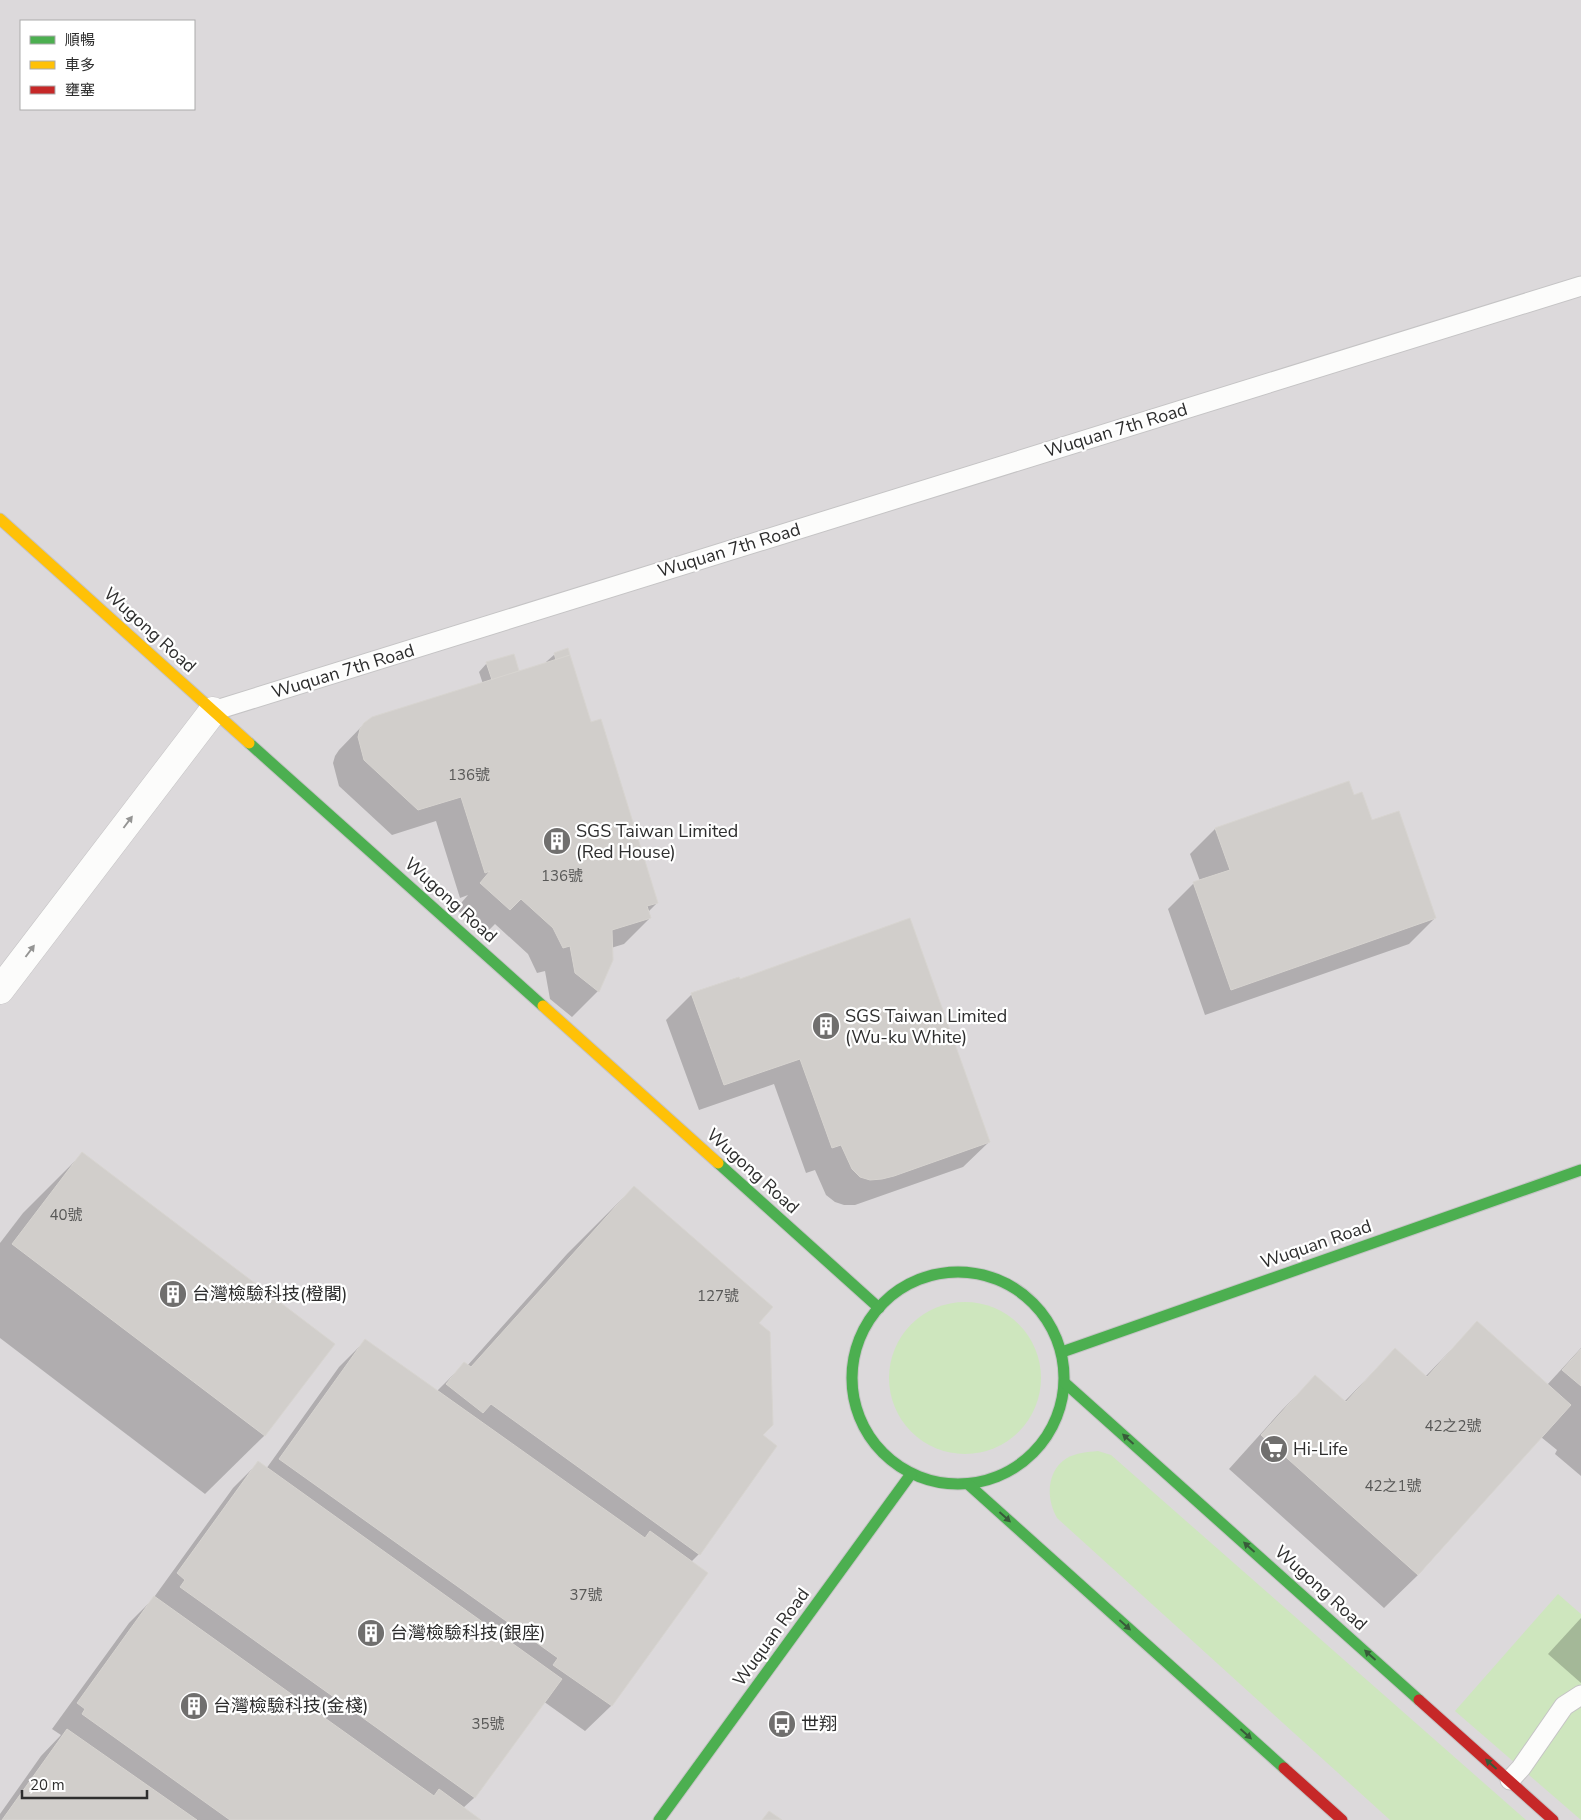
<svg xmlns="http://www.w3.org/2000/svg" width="1581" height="1820" font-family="'Nunito Sans','Noto Sans TC',sans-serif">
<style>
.industrial{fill:#dcd9db;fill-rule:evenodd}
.green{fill:#cee6be}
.shadow{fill:#0003}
.building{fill:#d1cecb;stroke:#d7d4d0}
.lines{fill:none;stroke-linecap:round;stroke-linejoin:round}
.lane-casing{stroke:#c5c4c5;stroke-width:21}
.street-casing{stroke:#c5c4c5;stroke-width:29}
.fast-casing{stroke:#c5c4c5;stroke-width:13}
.slow-casing{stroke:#c5c4c5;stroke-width:13}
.jam-casing{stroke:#c5c4c5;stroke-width:13}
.lane{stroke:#fcfcfb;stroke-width:19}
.street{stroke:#fcfcfb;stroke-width:28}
.fast{stroke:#4caf50;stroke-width:11}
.slow{stroke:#ffc107;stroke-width:11}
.jam{stroke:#c62828;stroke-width:11}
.oneway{fill:#959594}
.oneway2{fill:#385b3a}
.labels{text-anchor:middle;stroke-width:4.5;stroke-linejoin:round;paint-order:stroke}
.number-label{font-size:15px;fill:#585857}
.street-label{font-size:18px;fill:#2e2e2e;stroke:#fff}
.poi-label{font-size:18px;fill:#2e2e2e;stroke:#fff;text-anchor:start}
</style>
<rect width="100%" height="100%" fill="#ece8e4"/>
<path class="industrial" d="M0,0H1581V1820H0ZM21,21H194V109H21Z"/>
<g class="green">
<circle cx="965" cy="1378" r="76"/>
<path d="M1098,1451L1111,1455L1526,1820H1390L1057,1518C1046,1499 1046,1471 1067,1458C1076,1453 1087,1452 1098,1451Z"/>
<polygon points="1558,1594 1581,1614 1581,1820 1455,1711"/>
</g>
<g class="shadow">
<polygon points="555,654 590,723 657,903 648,912 650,918 624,944 611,948 611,960 598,991 572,1017 550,999 545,971 537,973 528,954 495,924 484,935 456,909 468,895 460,898 436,821 392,835 339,786 333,763 335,756 339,750 365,723 483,684 479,672 487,663 514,674 547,664 546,662"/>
<polygon points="1353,796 1435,918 1409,944 1205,1015 1168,909 1193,884 1200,881 1190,854 1215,829"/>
<polygon points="692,994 989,1142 963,1167 855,1205 844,1205 835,1202 826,1195 815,1170 806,1173 774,1084 699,1110 666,1020"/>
<polygon points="82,1154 333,1344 264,1436 205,1494 0,1338 0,1243 23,1213"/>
<polygon points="634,1187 757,1323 762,1435 699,1554 691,1562 707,1573 611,1706 585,1731 543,1701 474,1798 463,1808 479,1820 0,1820 0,1814 41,1756 61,1735 52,1729 129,1623 152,1600 233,1488 258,1463 266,1469 339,1367 365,1341 436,1392 465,1363 467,1366 567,1254"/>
<polygon points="1477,1323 1547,1385 1581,1348 1581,1476 1555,1454 1557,1450 1541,1437 1418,1575 1384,1608 1229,1469 1282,1410 1315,1377 1344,1402 1395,1350 1425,1377"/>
<polygon points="1581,1618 1581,1683 1548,1654"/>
</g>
<g class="building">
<polygon points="568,648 570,655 556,660 554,653"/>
<polygon points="514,654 519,671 492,680 486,662"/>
<polygon points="570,655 591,722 601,719 658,903 647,906 651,918 612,930 613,960 599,992 575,973 570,946 563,948 553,928 521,899 510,910 480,883 490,871 485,873 461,797 418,810 364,760 358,737 360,729 364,723 372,717"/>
<polygon points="1349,781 1354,795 1362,792 1372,820 1399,811 1436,918 1231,990 1193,882 1230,870 1215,828"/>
<polygon points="910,918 990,1142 894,1176 882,1179 870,1180 860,1177 852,1169 841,1145 832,1148 800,1059 724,1085 691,993 739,977 740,979"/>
<polygon points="82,1152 335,1344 265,1436 12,1244"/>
<polygon points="634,1186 773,1307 759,1323 770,1332 773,1425 763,1435 777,1446 700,1555 491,1404 483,1413 446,1384 464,1362 471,1367"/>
<polygon points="1477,1321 1571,1405 1418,1575 1261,1435 1315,1375 1346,1402 1395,1348 1427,1377"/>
<polygon points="365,1339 645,1538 650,1531 708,1573 612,1706 553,1665 558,1658 279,1459"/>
<polygon points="1581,1349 1581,1386 1562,1370"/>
<polygon points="258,1461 562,1679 475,1798 180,1587 185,1580 177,1573"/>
<polygon points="154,1596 434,1796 439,1789 481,1820 230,1820 82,1714 85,1709 77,1703"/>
<polygon points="67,1729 197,1820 2,1820"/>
<polygon points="769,1811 782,1820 762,1820"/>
</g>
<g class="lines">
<defs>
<g id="lane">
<polyline points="213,711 1581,286"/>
<polyline points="1510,1780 1521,1768 1564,1706 1581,1695"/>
</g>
<polyline id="street" points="0,990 213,711"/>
<g id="fast">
<polyline points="249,743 543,1006"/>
<polyline points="718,1163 879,1308"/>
<circle cx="958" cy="1378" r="106"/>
<polyline points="1062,1352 1581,1170"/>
<polyline points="1065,1383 1419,1700"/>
<polyline points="968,1484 1284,1768"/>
<polyline points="659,1820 911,1474"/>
</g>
<g id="slow">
<polyline points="0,519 249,743"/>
<polyline points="543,1006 718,1163"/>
</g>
<g id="jam">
<polyline points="1419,1700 1553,1820"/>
<polyline points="1284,1768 1342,1820"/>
</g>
</defs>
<use href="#lane" class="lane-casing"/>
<use href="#street" class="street-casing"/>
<use href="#fast" class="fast-casing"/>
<use href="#slow" class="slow-casing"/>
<use href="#jam" class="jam-casing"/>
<use href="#lane" class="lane"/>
<use href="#street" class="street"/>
<use href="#fast" class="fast"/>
<use href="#slow" class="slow"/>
<use href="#jam" class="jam"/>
</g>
<defs><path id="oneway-solid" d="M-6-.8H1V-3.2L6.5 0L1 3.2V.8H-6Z" transform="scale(1.25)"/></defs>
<g class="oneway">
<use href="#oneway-solid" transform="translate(128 822) rotate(-53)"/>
<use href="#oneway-solid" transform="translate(30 951) rotate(-53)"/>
</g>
<g class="oneway2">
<use href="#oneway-solid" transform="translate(1128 1439) rotate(-138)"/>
<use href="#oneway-solid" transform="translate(1005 1517) rotate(42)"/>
<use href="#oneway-solid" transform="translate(1249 1547) rotate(-138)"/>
<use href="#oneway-solid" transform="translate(1125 1625) rotate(42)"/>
<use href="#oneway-solid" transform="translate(1370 1655) rotate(-138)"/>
<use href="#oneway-solid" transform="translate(1246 1734) rotate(42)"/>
<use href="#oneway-solid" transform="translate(1491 1764) rotate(-138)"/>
</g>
<defs>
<symbol id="building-disc" viewBox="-11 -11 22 22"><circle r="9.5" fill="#706f6e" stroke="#fff"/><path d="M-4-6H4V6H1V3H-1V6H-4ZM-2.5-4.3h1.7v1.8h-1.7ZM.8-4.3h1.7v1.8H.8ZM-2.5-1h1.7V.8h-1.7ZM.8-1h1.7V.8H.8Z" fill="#fff"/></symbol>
<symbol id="supermarket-disc" viewBox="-11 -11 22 22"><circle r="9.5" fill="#706f6e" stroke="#fff"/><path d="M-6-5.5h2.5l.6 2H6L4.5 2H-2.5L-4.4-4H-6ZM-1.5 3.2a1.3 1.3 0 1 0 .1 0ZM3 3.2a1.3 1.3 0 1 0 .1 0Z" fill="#fff"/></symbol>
<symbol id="bus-disc" viewBox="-11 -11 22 22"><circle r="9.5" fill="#706f6e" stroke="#fff"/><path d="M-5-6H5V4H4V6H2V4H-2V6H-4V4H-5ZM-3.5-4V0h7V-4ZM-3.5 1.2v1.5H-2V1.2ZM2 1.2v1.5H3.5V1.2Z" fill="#fff"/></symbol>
</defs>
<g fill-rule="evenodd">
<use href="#building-disc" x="541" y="825" width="32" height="32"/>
<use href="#building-disc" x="810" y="1010" width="32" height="32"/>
<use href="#building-disc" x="157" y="1278" width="32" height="32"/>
<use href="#supermarket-disc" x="1258" y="1433" width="32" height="32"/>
<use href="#building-disc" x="355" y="1617" width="32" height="32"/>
<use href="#building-disc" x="178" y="1690" width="32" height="32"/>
<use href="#bus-disc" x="766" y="1708" width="32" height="32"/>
</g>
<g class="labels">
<g class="number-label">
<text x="469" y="780">136號</text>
<text x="562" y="881">136號</text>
<text x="66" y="1220">40號</text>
<text x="718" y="1301">127號</text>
<text x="1453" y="1431">42之2號</text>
<text x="1393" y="1491">42之1號</text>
<text x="586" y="1600">37號</text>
<text x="488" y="1729">35號</text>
</g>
<g class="street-label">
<text transform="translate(1116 430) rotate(-17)" y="6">Wuquan 7th Road</text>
<text transform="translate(729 550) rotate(-17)" y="6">Wuquan 7th Road</text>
<text transform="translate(150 630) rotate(42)" y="6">Wugong Road</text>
<text transform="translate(343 671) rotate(-17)" y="6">Wuquan 7th Road</text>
<text transform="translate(451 900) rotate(42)" y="6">Wugong Road</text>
<text transform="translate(753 1171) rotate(42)" y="6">Wugong Road</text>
<text transform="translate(1316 1244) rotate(-19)" y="6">Wuquan Road</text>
<text transform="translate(1321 1588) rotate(42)" y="6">Wugong Road</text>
<text transform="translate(771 1637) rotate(-54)" y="6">Wuquan Road</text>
</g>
<g class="poi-label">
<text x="576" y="837">SGS Taiwan Limited<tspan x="576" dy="21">(Red House)</tspan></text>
<text x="845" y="1022">SGS Taiwan Limited<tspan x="845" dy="21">(Wu-ku White)</tspan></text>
<text x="192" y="1300">台灣檢驗科技(橙閣)</text>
<text x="1293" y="1455">Hi-Life</text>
<text x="390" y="1639">台灣檢驗科技(銀座)</text>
<text x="213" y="1712">台灣檢驗科技(金棧)</text>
<text x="801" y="1730">世翔</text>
</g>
</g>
<rect x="20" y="20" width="175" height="90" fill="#ffffff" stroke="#ababab"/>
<rect x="30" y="36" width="25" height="8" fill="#4caf50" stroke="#ababab"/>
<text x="65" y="45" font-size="15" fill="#2e2e2e">順暢</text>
<rect x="30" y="61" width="25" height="8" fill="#ffc107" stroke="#ababab"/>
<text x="65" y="70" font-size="15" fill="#2e2e2e">車多</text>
<rect x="30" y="86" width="25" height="8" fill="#c62828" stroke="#ababab"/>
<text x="65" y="95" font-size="15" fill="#2e2e2e">壅塞</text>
<path d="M22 1790v8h125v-8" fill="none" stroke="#2e2e2e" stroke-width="2.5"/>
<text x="30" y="1790" font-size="15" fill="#2e2e2e" stroke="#ffffff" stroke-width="4" paint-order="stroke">20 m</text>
</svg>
